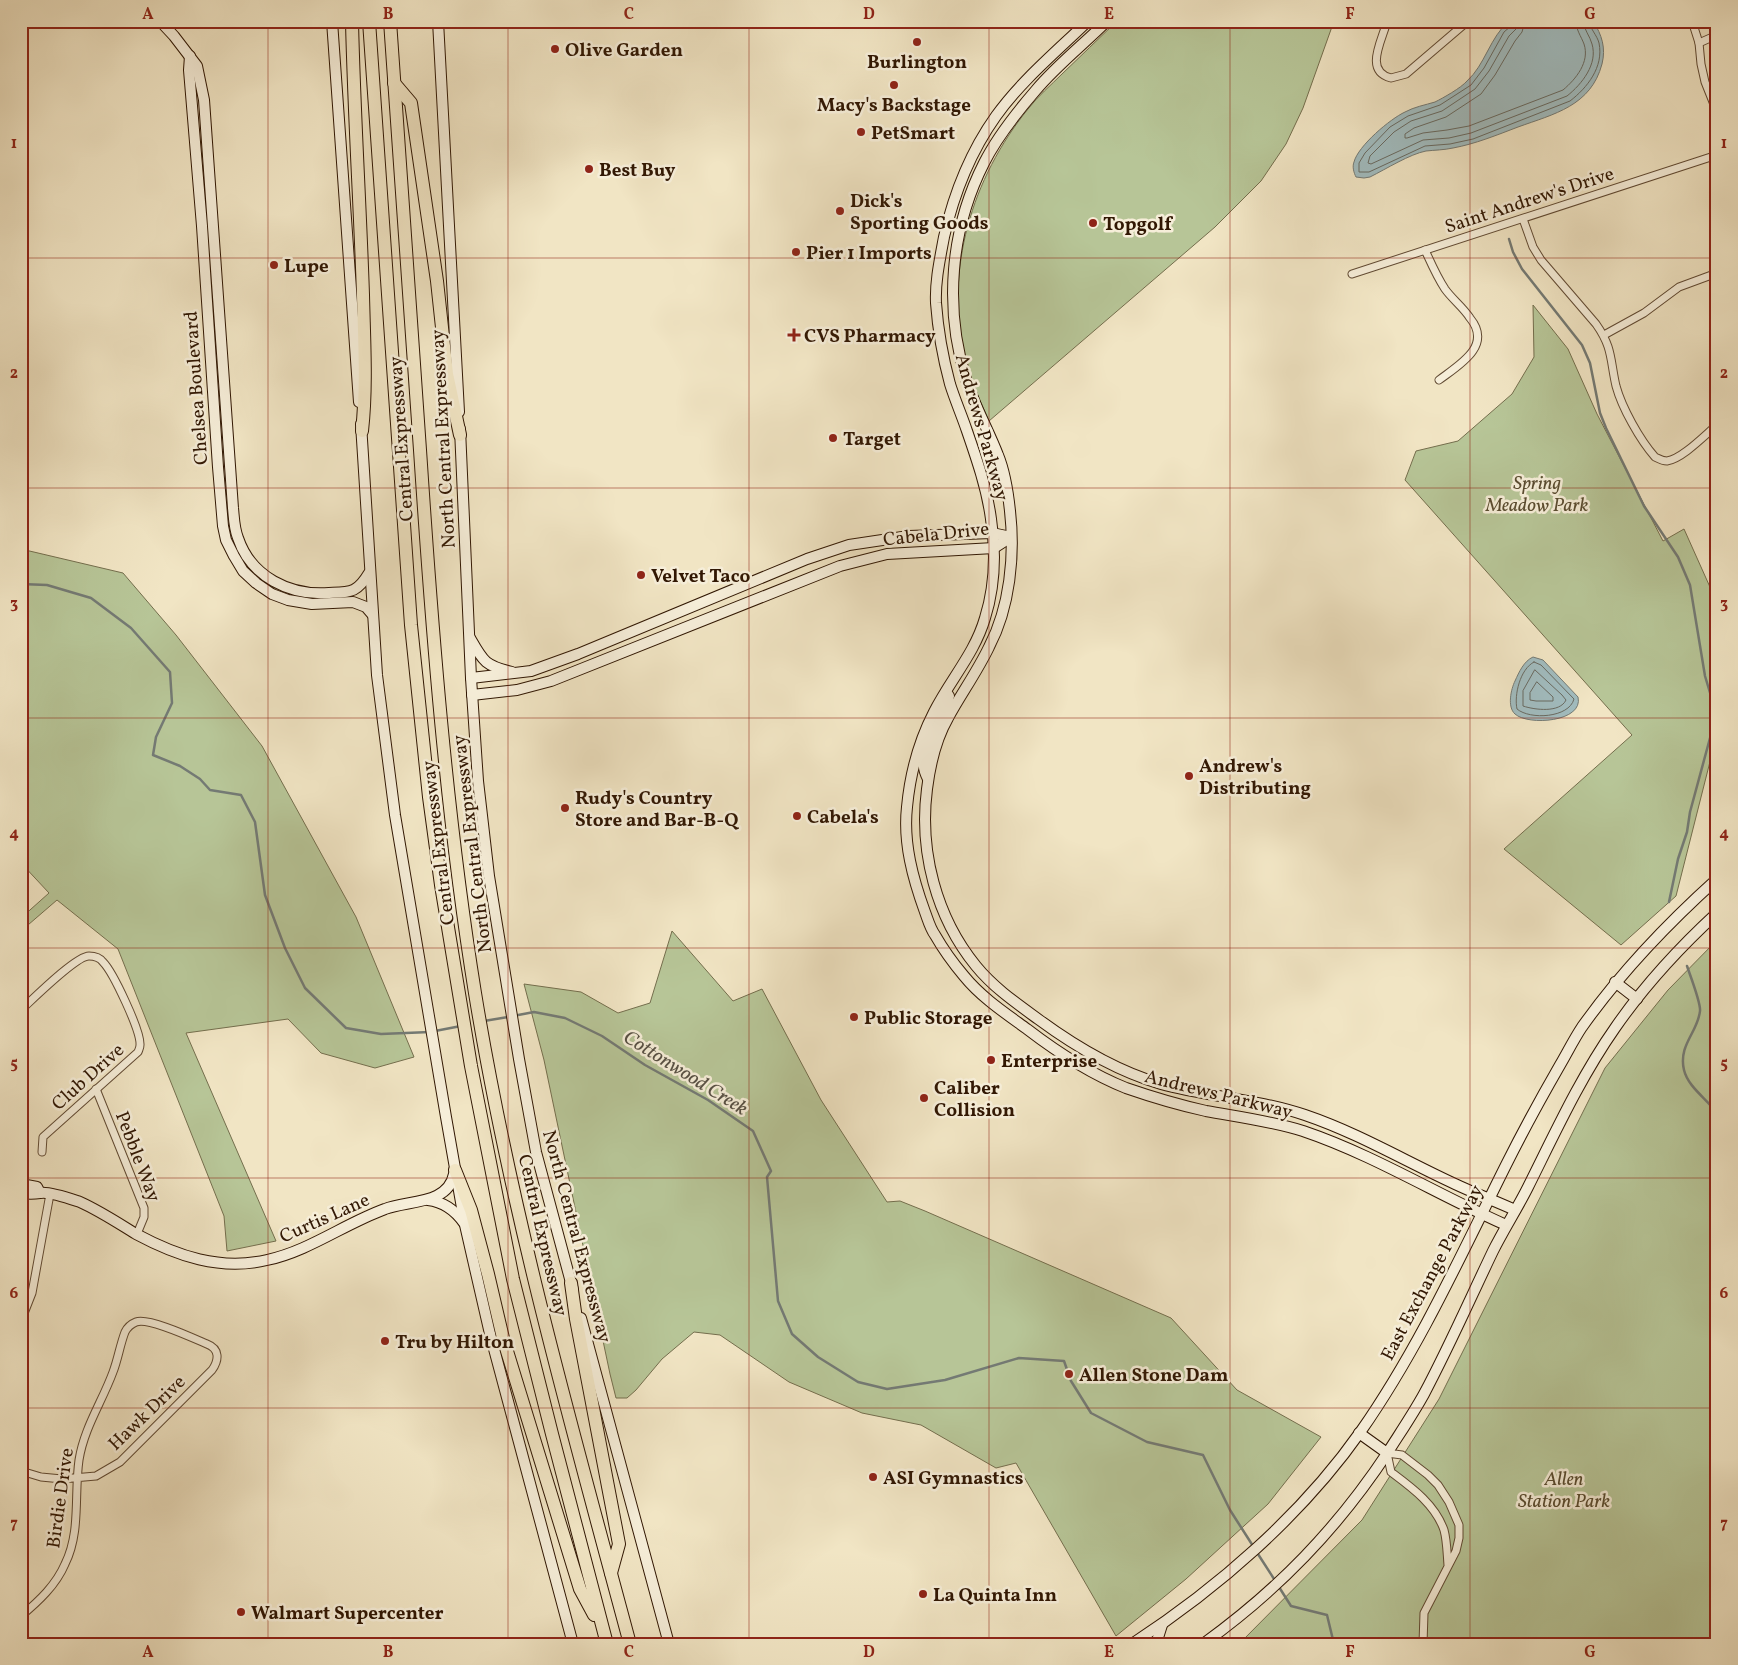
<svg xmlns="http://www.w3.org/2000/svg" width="1738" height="1665" font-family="Vollkorn,serif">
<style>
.green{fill:#b7c597;stroke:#746e4d}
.water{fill:#a1bcbf;stroke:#747a74}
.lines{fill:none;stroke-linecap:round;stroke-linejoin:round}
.shore{stroke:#696a61;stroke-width:1}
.stream{stroke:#747a74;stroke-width:2.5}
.street-casing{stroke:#614a33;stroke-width:9}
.secondary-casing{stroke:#311703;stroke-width:12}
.highway-casing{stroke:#311703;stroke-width:14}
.street{stroke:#f6eed9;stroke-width:7}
.secondary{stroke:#f6eed9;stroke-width:10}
.highway{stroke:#f1e5c4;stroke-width:12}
.grid{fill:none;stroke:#8f2418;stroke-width:1;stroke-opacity:0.55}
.poi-dot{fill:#8f2418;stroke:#f6eed9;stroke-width:2}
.labels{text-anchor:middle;stroke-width:5;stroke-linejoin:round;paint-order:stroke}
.poi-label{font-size:19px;font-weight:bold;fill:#311703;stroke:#f6eed9;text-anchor:start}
.street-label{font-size:19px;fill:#311703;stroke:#f6eed9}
.park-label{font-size:19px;font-style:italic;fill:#594b2f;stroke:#f6eed9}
.water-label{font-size:20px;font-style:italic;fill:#585145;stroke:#f6eed9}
.neatline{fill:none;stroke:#8f2418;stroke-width:2}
.grid-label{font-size:16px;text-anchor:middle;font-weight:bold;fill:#8f2418}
</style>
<rect width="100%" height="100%" fill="#f1e5c4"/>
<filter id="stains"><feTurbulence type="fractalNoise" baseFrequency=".004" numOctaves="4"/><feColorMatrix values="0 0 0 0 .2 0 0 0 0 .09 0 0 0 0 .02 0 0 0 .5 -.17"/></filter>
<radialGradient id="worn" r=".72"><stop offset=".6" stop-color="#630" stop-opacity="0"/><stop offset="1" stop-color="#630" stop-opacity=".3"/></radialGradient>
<g class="green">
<path d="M1117,21H1334L1303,108L1286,144L1261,181L1215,227L989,421C980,401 971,380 965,358C944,270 972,178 1028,109C1038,96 1051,85 1062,74C1080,56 1099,39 1117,21Z"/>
<polygon points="1533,305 1568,349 1597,414 1663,541 1684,529 1714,596 1712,611 1717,620 1717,734 1676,896 1621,945 1504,849 1632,735 1405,480 1416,451 1458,441 1512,394 1534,357"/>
<polygon points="21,549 123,573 176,635 262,746 356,917 414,1057 375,1068 321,1053 288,1019 186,1033 276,1241 227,1251 224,1216 118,949 57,900 21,931 21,918 49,893 21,863"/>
<polygon points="672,931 733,1001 762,989 821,1100 887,1202 900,1201 925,1211 1171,1318 1237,1390 1321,1437 1268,1504 1186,1579 1116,1636 1016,1463 996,1468 921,1425 862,1413 789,1382 720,1335 694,1332 662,1359 636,1390 627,1398 616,1398 610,1374 544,1060 524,984 581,992 618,1013 650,1003"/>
<polygon points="1717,940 1717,1644 1239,1644 1362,1520 1439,1399 1605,1068 1668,990"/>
</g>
<g class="water">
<path d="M1509,21H1593C1602,35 1606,48 1602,64C1591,106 1554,114 1518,127C1497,135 1475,144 1453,148C1444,150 1435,150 1426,151C1410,154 1386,169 1370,177L1364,178L1356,177C1354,173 1352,167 1354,162C1358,146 1390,119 1405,112C1414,107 1425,105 1435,102C1443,98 1461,88 1467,81C1485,65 1490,37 1509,21Z"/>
<path d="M1533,657L1543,660L1578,697C1584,722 1528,726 1515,714C1507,707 1511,689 1515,681C1519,672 1524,661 1533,657Z"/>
</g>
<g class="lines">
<g class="shore">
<path d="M1511,21V26L1504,32L1484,68L1471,85L1440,105L1408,116L1390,127L1365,153L1359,163V172H1369L1425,146L1450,144L1473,139L1570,101C1587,88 1604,67 1599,43C1597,35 1590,29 1589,21"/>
<path d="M1518,21L1516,29L1509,36L1489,71L1475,89L1442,111L1411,121L1394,132L1370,156L1368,163L1371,164L1423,140L1449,138L1471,133L1567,96C1582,84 1598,64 1592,44C1590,36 1584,30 1583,21"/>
<path d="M1525,21L1522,32L1515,41L1495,75L1481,94L1446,117L1414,128L1405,134V138H1407L1423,133L1447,130L1469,126L1563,90C1576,79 1590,62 1584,44C1581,36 1576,30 1576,21"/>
<path d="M1534,662L1541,665L1574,699C1569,718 1530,720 1517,709C1514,695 1520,669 1534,662Z"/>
<path d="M1535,670L1562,695L1566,700C1560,713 1535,710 1523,706V691Z"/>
<polygon points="1537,682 1553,697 1553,701 1536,701 1530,700 1530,693"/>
</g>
<g class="stream">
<polyline points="1509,239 1513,252 1522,269 1582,345 1590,363 1600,413 1606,428 1644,506 1678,557 1690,585 1705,676 1711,696 1713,727 1690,812 1687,832 1678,859 1669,902"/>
<polyline points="21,584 47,585 91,598 131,628 170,672 172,703 156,737 153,755 180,766 200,779 210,790 241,795 255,822 265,895 285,948 305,988 346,1028 381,1034 430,1032"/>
<path d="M1687,966C1690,975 1701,1003 1700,1011C1698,1032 1678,1045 1684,1070C1688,1087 1707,1099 1717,1113"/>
<polyline points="513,1016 534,1012 565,1018 602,1036 645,1065 708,1100 753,1131 771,1171 767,1177 778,1301 792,1334 818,1357 858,1382 887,1389 945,1380 1019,1358 1064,1361 1071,1381 1091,1413 1147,1442 1203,1455 1230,1510 1253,1546"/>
<polyline points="484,1021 508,1017"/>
<polyline points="435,1031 461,1026"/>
<polyline points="1256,1551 1276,1582"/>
<polyline points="1279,1587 1291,1606 1327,1615 1334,1644"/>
</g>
<defs>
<g id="street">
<path d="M1387,21C1383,39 1363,71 1391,78L1406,74L1468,21"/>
<polyline points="1692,21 1699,43 1701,64 1705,82 1717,112"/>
<polyline points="1699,43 1717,35"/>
<path d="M1523,219L1533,247L1541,260L1596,324C1613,348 1610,360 1616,386C1622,408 1640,440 1655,457C1659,459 1662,461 1667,461C1682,459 1705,435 1717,425"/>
<path d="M1425,250C1431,263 1437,277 1445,289C1452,299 1463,307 1470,318C1493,346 1459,365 1439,380"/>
<polyline points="1352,274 1717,155"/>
<polyline points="1604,335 1644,313 1679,287 1717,273"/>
<path d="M21,1010C33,999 76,956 89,956C94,956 100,958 103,962C113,972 141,1031 140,1045C140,1048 139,1049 138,1052L43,1137L42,1152"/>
<polyline points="96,1089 144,1208 144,1217 137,1234"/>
<polyline points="21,1321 32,1293 50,1194"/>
<path d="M21,1471L41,1477L62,1479L96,1476L120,1462L212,1370C219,1360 220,1349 207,1344C193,1338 148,1317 136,1322C131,1324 127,1328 125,1332C120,1345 118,1359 113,1372C102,1402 84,1428 79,1460C74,1495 81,1532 65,1564C56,1585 39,1601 21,1616"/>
<path d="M1423,1644L1424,1613L1456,1551L1459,1538V1525L1449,1502L1438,1485L1428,1475L1402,1455L1387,1453L1391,1472C1411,1487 1435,1504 1444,1530C1447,1541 1447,1553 1448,1565"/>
</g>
<g id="secondary">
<path d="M160,21L174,36L197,66L204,100L233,508C234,518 234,528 238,538C251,577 290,596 329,593C351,592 357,593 369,573"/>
<polyline points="332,21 359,402"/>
<polyline points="438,21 459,412"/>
<path d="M1088,21C1056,52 1021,81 996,116C969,154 954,193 944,237C940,259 935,281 936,303C938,331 943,358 950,384C955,400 962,416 967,431C977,460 987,489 991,519C996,552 995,586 985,618C975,653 950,680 934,712C919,741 910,775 907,807C903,843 913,879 925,912C928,920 930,928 935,935C943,949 953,963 964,976C981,997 1005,1013 1027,1029C1057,1052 1091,1074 1126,1088C1152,1097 1179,1105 1206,1111C1239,1117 1271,1121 1303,1131C1374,1155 1438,1195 1506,1225"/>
<path d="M1107,21C1084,44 1057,65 1036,90C1017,112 997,137 984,163C950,230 944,308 966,379C974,405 988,429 998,455C1005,472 1008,492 1010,511C1015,555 1010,607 989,647C977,672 961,694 948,718C936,739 930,765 927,789C919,851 936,917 976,966C993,987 1016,1003 1038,1019C1076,1047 1116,1071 1161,1084C1209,1097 1258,1099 1305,1115C1358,1133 1405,1161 1455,1184C1474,1193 1495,1201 1515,1210"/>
<polyline points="190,56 189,70 202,226 218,467 223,526 226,540 234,556 243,571 256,583 272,594 288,600 312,604 353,602 366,607 372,614"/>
<polyline points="361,424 377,675 395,815 446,1117 465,1225 490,1334 573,1644"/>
<polyline points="460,429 471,678 478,781 489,876 519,1059 536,1152 573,1290"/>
<path d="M470,638C483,661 485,666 512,672"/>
<polyline points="471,678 531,671 578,654 807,559 849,545 909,536 992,533 1011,537"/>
<polyline points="472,695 517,690 551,681 840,566 887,554 994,548 1011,537"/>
<path d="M928,779C926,775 923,769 924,764C925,739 945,720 949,696L946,692"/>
<polyline points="1615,982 1637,999"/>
<polyline points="21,1184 37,1187 40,1193"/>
<path d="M21,1193C29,1194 33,1194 40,1193C49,1191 71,1199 80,1202C100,1211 118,1223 136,1234C177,1256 220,1271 267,1260C309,1251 344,1224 385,1209C408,1200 448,1205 454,1174"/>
<path d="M428,1200C444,1202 455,1210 464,1223"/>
<polyline points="581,1318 669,1644"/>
<polyline points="1359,1433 1387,1453"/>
<path d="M1132,1644C1218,1588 1302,1515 1361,1431C1419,1348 1461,1255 1506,1165C1523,1131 1541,1098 1560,1065C1567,1053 1574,1039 1582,1027C1621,972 1667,924 1717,879"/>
<polyline points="1156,1644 1162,1625"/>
<path d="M1203,1644C1278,1590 1337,1529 1388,1452C1400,1433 1413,1414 1424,1394C1449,1347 1470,1299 1493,1251C1504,1229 1517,1209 1528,1187C1555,1133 1580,1078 1615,1028C1644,986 1679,948 1717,913"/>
</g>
<g id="highway">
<path d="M352,21C354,113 360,203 363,295C364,340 367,386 362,431"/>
<polyline points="369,21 411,625 429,797 441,885 471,1066 513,1279 552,1434 607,1644"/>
<path d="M390,21C400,164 410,307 420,450C432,631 446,813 475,993C511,1213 572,1428 630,1644"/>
<polyline points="394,83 411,103 437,281 447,374 460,435"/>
<polyline points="455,1170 471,1210 488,1274 503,1338 580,1589 594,1615"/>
<polyline points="571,1283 576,1319 619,1544 611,1573"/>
</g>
</defs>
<use href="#street" class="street-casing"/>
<use href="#secondary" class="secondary-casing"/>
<use href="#highway" class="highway-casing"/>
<use href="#street" class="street"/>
<use href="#secondary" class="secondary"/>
<use href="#highway" class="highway"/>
</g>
<path class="grid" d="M268,21V1644M508,21V1644M749,21V1644M989,21V1644M1230,21V1644M1470,21V1644M21,258H1717M21,488H1717M21,718H1717M21,948H1717M21,1178H1717M21,1408H1717"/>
<g class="poi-dot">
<circle cx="917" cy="42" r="5"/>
<circle cx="555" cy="49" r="5"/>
<circle cx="894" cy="85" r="5"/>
<circle cx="861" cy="132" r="5"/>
<circle cx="589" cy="169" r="5"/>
<circle cx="840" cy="211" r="5"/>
<circle cx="1093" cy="223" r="5"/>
<circle cx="796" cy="252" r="5"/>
<circle cx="274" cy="265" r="5"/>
<path d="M791.5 327.5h5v5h5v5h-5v5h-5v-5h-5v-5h5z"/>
<circle cx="833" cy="438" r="5"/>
<circle cx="641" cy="575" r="5"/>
<circle cx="1189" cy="776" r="5"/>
<circle cx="565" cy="808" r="5"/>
<circle cx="797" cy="816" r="5"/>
<circle cx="854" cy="1017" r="5"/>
<circle cx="991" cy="1060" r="5"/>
<circle cx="924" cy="1098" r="5"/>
<circle cx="385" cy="1341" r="5"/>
<circle cx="1069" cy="1374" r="5"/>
<circle cx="873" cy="1477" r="5"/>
<circle cx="923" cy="1594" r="5"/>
<circle cx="241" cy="1612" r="5"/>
</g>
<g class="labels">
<g class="poi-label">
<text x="565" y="56">Olive Garden</text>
<text x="917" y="68" text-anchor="middle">Burlington</text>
<text x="894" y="111" text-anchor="middle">Macy's Backstage</text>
<text x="871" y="139">PetSmart</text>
<text x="599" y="176">Best Buy</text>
<text x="850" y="207">Dick's<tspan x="850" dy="22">Sporting Goods</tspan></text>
<text x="1103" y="230">Topgolf</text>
<text x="806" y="259">Pier 1 Imports</text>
<text x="284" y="272">Lupe</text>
<text x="804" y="342">CVS Pharmacy</text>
<text x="843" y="445">Target</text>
<text x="651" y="582">Velvet Taco</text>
<text x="1199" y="772">Andrew's<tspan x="1199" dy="22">Distributing</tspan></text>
<text x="575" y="804">Rudy's Country<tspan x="575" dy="22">Store and Bar-B-Q</tspan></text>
<text x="807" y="823">Cabela's</text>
<text x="864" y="1024">Public Storage</text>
<text x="1001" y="1067">Enterprise</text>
<text x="934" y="1094">Caliber<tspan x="934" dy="22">Collision</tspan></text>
<text x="395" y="1348">Tru by Hilton</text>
<text x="1079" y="1381">Allen Stone Dam</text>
<text x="883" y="1484">ASI Gymnastics</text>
<text x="933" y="1601">La Quinta Inn</text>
<text x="251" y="1619">Walmart Supercenter</text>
</g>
<g class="street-label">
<text transform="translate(1529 199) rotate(-18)" y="7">Saint Andrew's Drive</text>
<text transform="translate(195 388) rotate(-94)" y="7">Chelsea Boulevard</text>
<text transform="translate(983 427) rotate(74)" y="7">Andrews Parkway</text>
<text transform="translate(400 439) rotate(-94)" y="7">Central Expressway</text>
<text transform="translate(442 439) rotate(-93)" y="7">North Central Expressway</text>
<text transform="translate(936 533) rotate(-6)" y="7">Cabela Drive</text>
<text transform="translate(437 843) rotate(-97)" y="7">Central Expressway</text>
<text transform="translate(471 844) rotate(-97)" y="7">North Central Expressway</text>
<text transform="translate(87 1076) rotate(-42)" y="7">Club Drive</text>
<text transform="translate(1219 1093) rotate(14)" y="7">Andrews Parkway</text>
<text transform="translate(139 1156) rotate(69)" y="7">Pebble Way</text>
<text transform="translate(324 1217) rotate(-24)" y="7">Curtis Lane</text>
<text transform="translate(544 1235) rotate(77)" y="7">Central Expressway</text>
<text transform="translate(578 1236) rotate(75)" y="7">North Central Expressway</text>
<text transform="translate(1431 1272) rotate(-62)" y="7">East Exchange Parkway</text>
<text transform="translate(146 1412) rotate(-44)" y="7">Hawk Drive</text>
<text transform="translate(59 1498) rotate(-82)" y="7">Birdie Drive</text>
</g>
<g class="park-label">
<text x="1537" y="489">Spring<tspan x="1537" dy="22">Meadow Park</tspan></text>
<text x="1564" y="1485">Allen<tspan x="1564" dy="22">Station Park</tspan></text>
</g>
<g class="water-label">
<text transform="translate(686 1072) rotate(32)" y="7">Cottonwood Creek</text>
</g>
</g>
<rect width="1738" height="1665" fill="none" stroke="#f1e5c4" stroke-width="55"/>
<rect x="28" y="28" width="1682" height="1610" class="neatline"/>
<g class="grid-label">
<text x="148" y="19">A</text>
<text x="388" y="19">B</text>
<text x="629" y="19">C</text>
<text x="869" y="19">D</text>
<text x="1109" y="19">E</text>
<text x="1350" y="19">F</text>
<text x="1590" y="19">G</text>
<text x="14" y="148">1</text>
<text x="1724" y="148">1</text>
<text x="14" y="378">2</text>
<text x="1724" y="378">2</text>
<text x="14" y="608">3</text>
<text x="1724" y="608">3</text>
<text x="14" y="838">4</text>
<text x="1724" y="838">4</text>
<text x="14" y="1068">5</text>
<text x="1724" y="1068">5</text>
<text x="14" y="1298">6</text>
<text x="1724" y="1298">6</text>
<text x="14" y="1528">7</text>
<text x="1724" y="1528">7</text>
<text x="148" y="1657">A</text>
<text x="388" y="1657">B</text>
<text x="629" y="1657">C</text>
<text x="869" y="1657">D</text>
<text x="1109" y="1657">E</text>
<text x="1350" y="1657">F</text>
<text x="1590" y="1657">G</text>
</g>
<rect width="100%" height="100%" filter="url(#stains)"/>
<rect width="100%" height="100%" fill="url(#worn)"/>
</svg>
